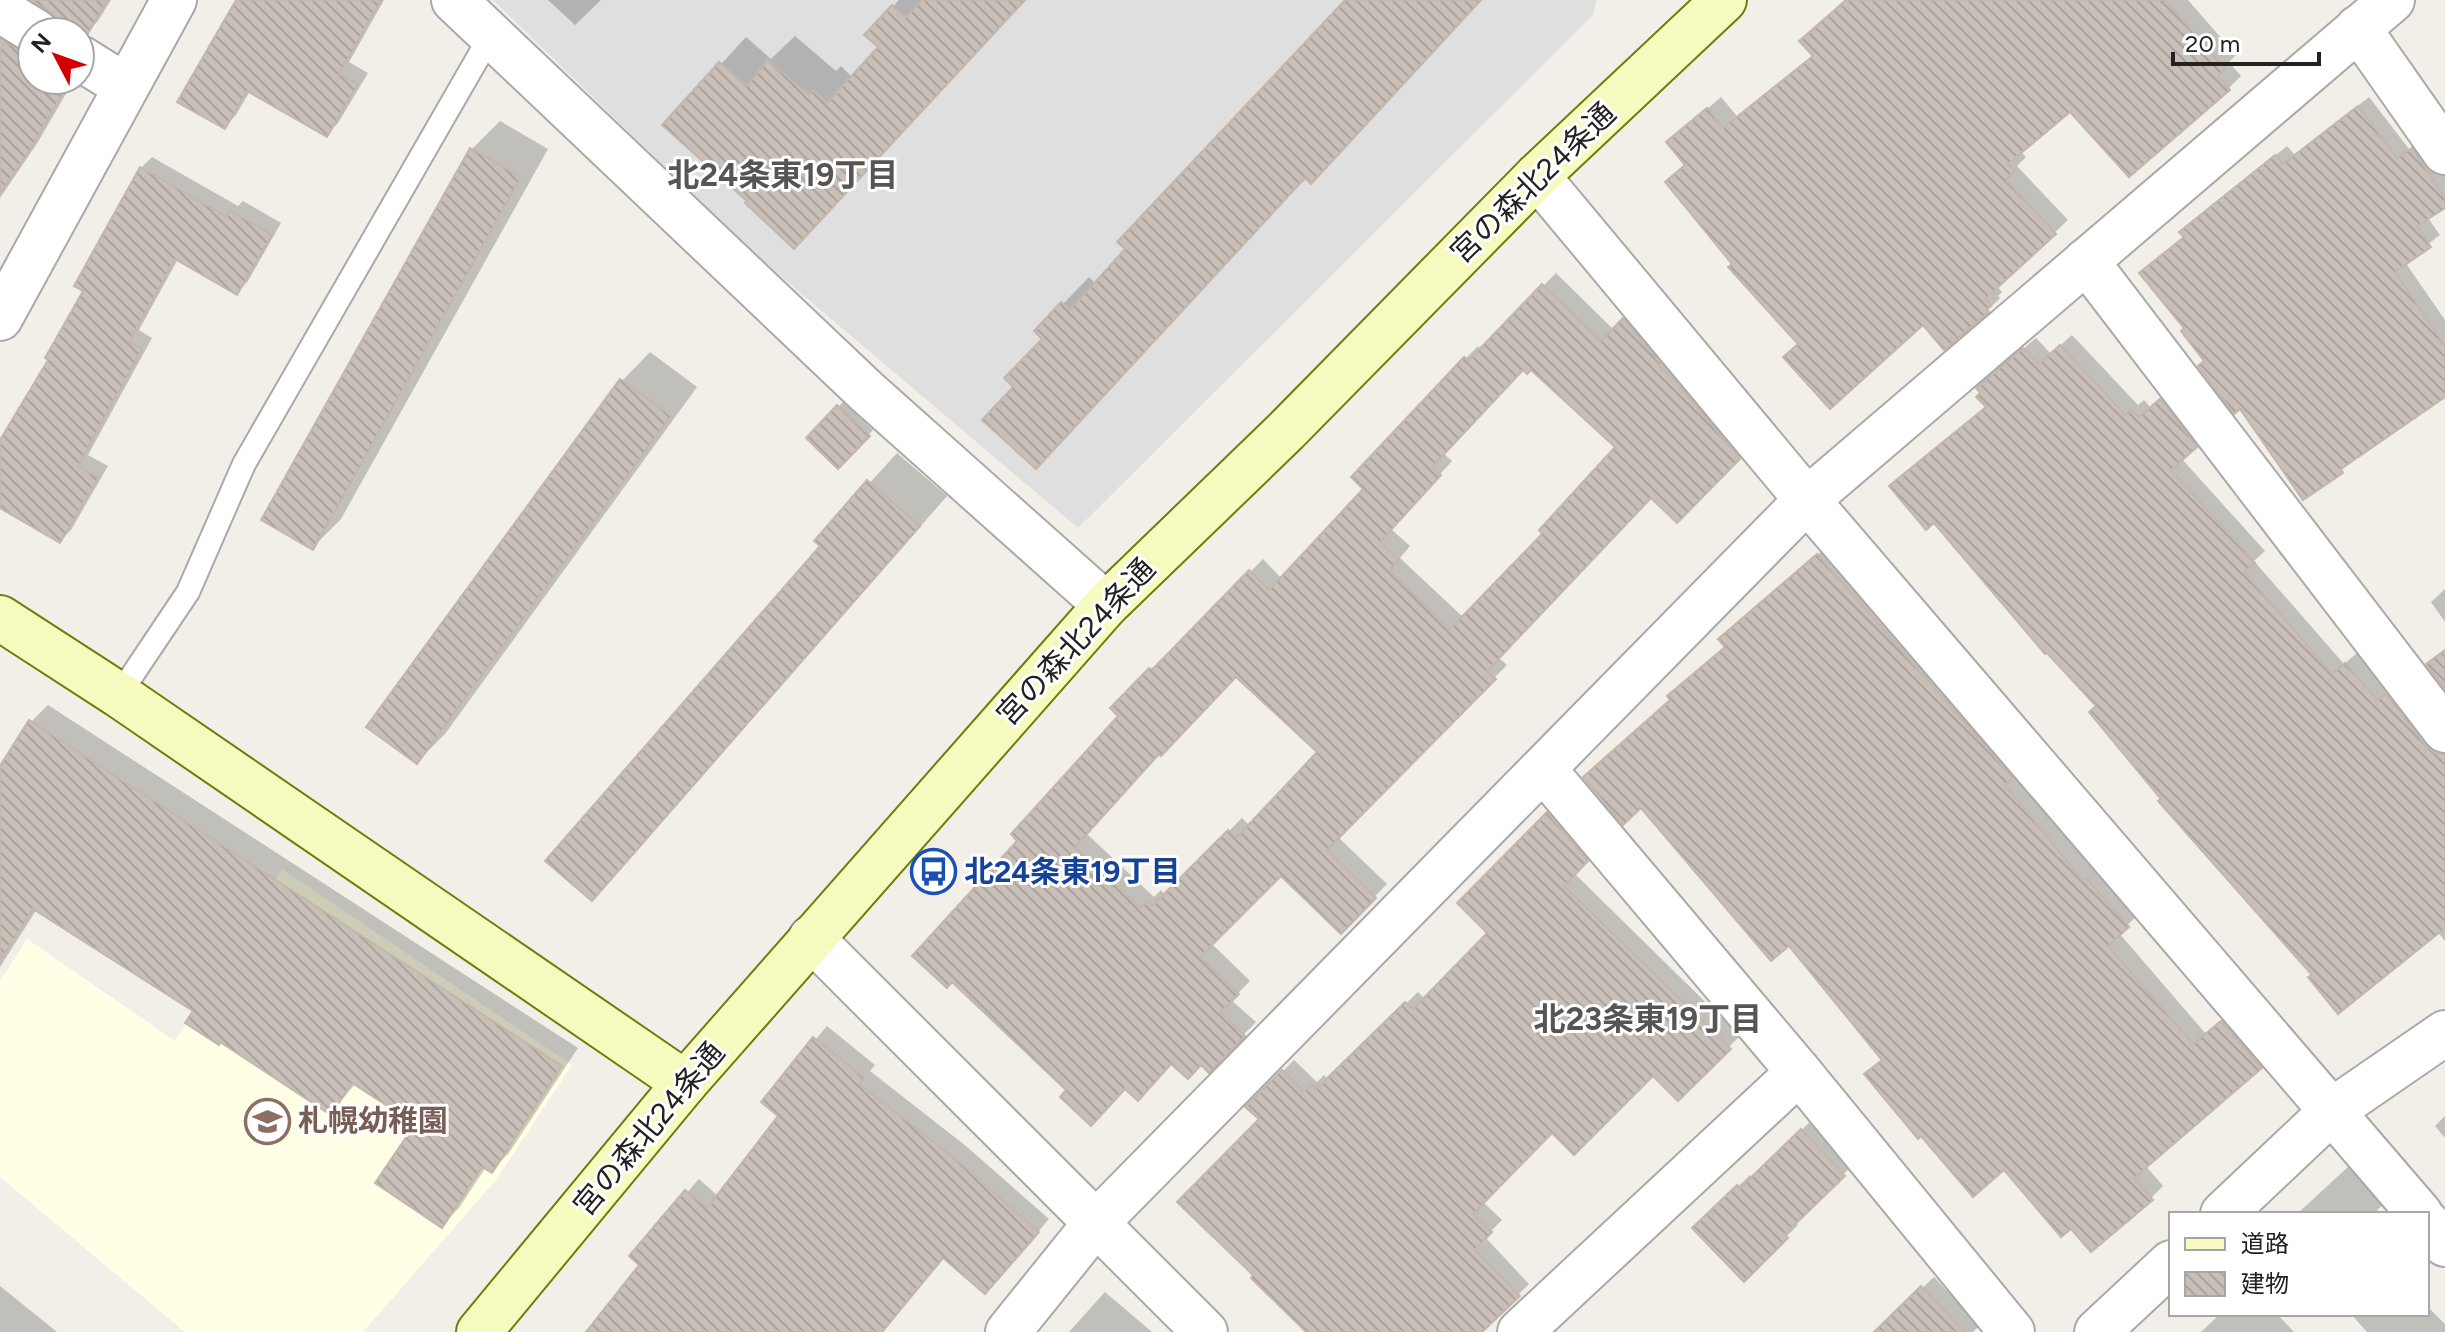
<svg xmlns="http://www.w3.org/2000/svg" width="2445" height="1332" font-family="Figtree,'Noto Sans JP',sans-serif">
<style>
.residential{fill:#e0dfdf}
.education{fill:#ffffe5}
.shadow{fill:#0003;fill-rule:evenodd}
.building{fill:url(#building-back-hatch);stroke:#c4b6ab;stroke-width:2;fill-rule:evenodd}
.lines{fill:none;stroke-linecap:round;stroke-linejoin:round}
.lane-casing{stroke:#a9a9a9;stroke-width:26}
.street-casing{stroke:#a9a9a9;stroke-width:48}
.secondary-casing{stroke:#707d05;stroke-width:48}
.lane{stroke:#fff;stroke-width:22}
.street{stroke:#fff;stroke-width:44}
.secondary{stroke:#f7fabf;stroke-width:44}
.labels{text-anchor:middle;stroke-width:6;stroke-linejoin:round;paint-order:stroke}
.street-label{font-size:30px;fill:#222;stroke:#fff}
.transit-label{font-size:30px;font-weight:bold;fill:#164399;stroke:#fff;text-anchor:start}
.education-label{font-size:30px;font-weight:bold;fill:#785e54;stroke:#fff;text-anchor:start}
.neighbourhood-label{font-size:32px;font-weight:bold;fill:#555;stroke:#fff}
</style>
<defs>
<pattern id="building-back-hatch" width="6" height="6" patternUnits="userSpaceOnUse" patternTransform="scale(2)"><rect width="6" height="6" fill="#c7bfb8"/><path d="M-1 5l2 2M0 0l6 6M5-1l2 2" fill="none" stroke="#aba49e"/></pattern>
</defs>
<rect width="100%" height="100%" fill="#f2efe9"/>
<polygon class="residential" points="493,0 1596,0 1593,15 1078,528 751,251"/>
<polygon class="education" points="282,869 572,1065 496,1180 363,1332 185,1332 0,1177 0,981 27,939 175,1041"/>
<g class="shadow">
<polygon points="35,0 111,0 98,21 86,33 63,32 60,20"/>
<polygon points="238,0 384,0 349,62 368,73 338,123 327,134 250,91 236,115 225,126"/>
<polygon points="548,0 601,0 575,25"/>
<polygon points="899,0 1025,0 750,201 665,125 746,37 771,59 795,36 836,71 841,66 853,78 881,47 867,35"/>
<polygon points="1347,0 1480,0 1306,176 1036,467 1016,387 1045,338 1037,331 1089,277 1096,284"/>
<polygon points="1847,0 2188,0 2236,55 2229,62 2241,76 2229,88 2070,109 2020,151 2026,157 2017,166 2068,220 1997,286 2002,292 1998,296 2000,298 1988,310 1800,343 1734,264 1687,164 1669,142 1721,97 1737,116 1814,55"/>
<polygon points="0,23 32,41 32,80 74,80 38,142 0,198"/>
<polygon points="2369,97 2409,149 2423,139 2445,173 2445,205 2428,218 2440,235 2405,262 2445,320 2445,395 2303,497 2206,360 2186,328 2185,236 2193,222 2287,146 2295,155"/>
<polygon points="500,121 548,149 341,519 313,547 472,149"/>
<polygon points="152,157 238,206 243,201 281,223 248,281 237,292 178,259 139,330 152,338 88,455 108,466 71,530 60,541 0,506 0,446 51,359 86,290 141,168"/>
<path d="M1556,273L1614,330L1636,307L1751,445L1677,520L1651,495L1498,657L1507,665L1338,837L1387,884L1341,931L1281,873L1211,943L1250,981L1231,1000L1256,1022L1209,1070L1201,1063L1172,1061L1125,1086L1069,1090L1020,841L1121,716L1113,708L1163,657L1166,659L1263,559L1282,579L1366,488L1465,359L1478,346L1481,350ZM1531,367L1618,447L1545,534L1464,618L1400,558L1410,546L1391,529L1452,461L1443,453L1524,368ZM1236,674L1320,752L1250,826L1242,818L1165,895L1161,890L1154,897L1086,833Z"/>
<polygon points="2072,335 2138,405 2144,400 2151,408 2172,389 2207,434 2181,458 2265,551 2254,561 2344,664 2357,653 2389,690 2424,718 2412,730 2445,768 2445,941 2437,931 2314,974 2164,799 2098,706 1935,520 1892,486 1987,406 1990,377 2036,338 2051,354"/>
<polygon points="650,352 697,387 445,734 417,762 622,381"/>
<polygon points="843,402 873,430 838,466 809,438"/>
<polygon points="897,453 947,496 620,870 592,898 823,546 817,541"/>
<polygon points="1830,544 2096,870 2099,867 2140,913 2119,933 2206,1034 2234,1011 2272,1055 2145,1165 2163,1186 2151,1198 2072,1226 1879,1062 1884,1059 1672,699 1727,646 1733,628"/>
<polygon points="2445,589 2445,622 2431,602"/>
<polygon points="48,705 578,1048 509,1153 492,1170 486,1167 459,1208 442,1225 418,1123 356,1083 331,1113 195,1011 37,909 0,967 0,769 31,722"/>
<polygon points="1559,802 1598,848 1574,873 1740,1036 1678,1098 1653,1073 1552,1131 1483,1202 1502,1220 1485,1237 1529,1284 1480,1332 1309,1332 1261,1119 1248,1107 1294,1060 1317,1082 1324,1075 1328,1079 1418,992 1425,999 1490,933 1460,903"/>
<polygon points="827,1026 875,1065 870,1071 966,1146 1049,1219 997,1280 944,1256 869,1332 602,1332 641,1265 631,1256 699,1179 718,1196 781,1116 763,1102"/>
<polygon points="2445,1116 2445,1138 2435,1126"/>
<polygon points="1813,1119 1855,1163 1795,1222 1798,1225 1744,1279 1695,1228 1750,1175 1752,1178"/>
<polygon points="2349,1166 2384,1204 2377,1210 2381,1214 2297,1214"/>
<polygon points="1934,1277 1980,1325 1973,1332 1876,1332"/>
<polygon points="0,1286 57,1332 0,1332"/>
<polygon points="1105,1292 1152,1332 1069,1332"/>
<polygon points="2427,1306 2445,1324 2445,1332 2367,1332 2351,1314 2427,1314"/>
<polygon points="2220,1314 2277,1314 2294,1332 2201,1332"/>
</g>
<g class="building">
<polygon points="32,0 108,0 87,35 80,32 61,32 58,19"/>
<polygon points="236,0 381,0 339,74 358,84 327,137 247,91 225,129 177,102"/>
<polygon points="922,0 1025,0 794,249 745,203 747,201 662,125 719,62 747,86 767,60 809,95 814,90 827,103 878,47 864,35 892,5 906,18"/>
<polygon points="1345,0 1481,0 1311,184 1305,178 1036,469 982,420 1013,387 1004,378 1042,339 1034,331 1061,302 1070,310 1125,249 1117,242"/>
<polygon points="1846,0 2165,0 2225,69 2218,76 2230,90 2129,177 2070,112 2008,164 2015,171 2006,180 2056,234 1985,299 1991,306 1987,309 1989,312 1944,350 1923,325 1830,409 1783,357 1798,344 1728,267 1732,264 1665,182 1685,165 1666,142 1707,108 1723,128 1813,56 1799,41"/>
<polygon points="5,42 32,56 32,80 65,80 69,82 27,155 0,193 0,51"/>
<polygon points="2358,106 2397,158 2412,148 2445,198 2445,208 2417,226 2431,247 2395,272 2445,346 2445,397 2341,469 2343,473 2303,500 2240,409 2234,414 2198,366 2204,361 2181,331 2184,328 2139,273 2184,237 2179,232 2275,155 2283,164"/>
<polygon points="470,148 521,177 313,550 261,520"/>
<polygon points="140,167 227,217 230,211 272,235 237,295 175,259 129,342 142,349 78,466 98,478 60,543 0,508 0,440 48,360 45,358 83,291 74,286"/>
<path d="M1542,284L1601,341L1623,318L1661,364L1659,366L1676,382L1740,459L1677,523L1651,498L1487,671L1496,679L1327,850L1376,898L1341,934L1281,876L1200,957L1239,994L1220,1013L1245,1036L1209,1073L1201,1065L1188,1079L1171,1064L1138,1101L1125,1089L1091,1126L1060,1097L1066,1090L952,982L947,988L912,956L1017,841L1011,834L1118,716L1110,708L1149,668L1152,670L1249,570L1269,590L1363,489L1351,477L1464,357L1468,361ZM1523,370L1527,374L1531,370L1615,447L1539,530L1542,534L1450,629L1389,571L1399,560L1380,542L1441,475L1432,467ZM1236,677L1317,752L1236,838L1228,830L1152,906L1147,901L1140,908L1075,847L1159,754L1161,756Z"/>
<polygon points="2060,345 2125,415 2131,410 2139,417 2160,399 2197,447 2171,470 2255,563 2244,572 2332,674 2345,663 2377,700 2386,694 2426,746 2435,753 2445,754 2445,928 2338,1014 2308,977 2312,975 2158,801 2161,799 2089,712 2096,706 2047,653 2045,654 1934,523 1926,530 1889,486 1986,407 1976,397 1980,393 1976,388 2023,348 2039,364"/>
<polygon points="620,379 671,416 417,764 366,727"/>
<polygon points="837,405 870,436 838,469 806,438"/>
<polygon points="867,480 920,526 592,901 545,861 820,546 814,541"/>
<polygon points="1817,554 2013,778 2005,785 2083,881 2086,878 2129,927 2108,946 2193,1044 2221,1021 2262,1068 2134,1178 2153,1200 2091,1252 2071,1229 2061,1237 2004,1170 1973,1197 1921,1136 1918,1139 1864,1074 1882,1060 1789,946 1771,961 1641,808 1623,825 1583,777 1670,700 1667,696 1725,647 1718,639"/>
<polygon points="2445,650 2445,689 2426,664"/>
<polygon points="29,720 562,1066 492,1173 482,1167 442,1228 375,1183 415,1124 352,1083 331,1115 220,1042 219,1045 185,1023 193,1011 33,909 0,961 0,766"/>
<polygon points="1547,812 1588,861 1564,886 1731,1049 1678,1101 1653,1076 1574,1155 1552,1133 1473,1214 1492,1232 1475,1250 1520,1296 1482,1332 1306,1332 1251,1278 1253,1275 1177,1202 1259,1119 1245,1107 1282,1070 1304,1092 1312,1085 1316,1089 1405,1002 1413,1009 1487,933 1457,903"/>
<polygon points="813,1037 864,1078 859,1084 954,1158 1039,1232 985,1294 943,1258 882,1332 586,1332 639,1265 629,1256 685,1190 707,1208 778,1116 761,1102"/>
<polygon points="1801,1129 1845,1176 1785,1234 1788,1238 1744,1282 1692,1228 1737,1185 1740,1188"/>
<polygon points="1921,1286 1965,1332 1874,1332"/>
</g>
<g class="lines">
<defs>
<polyline id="lane" points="119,695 188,592 244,464 491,35"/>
<g id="street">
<polyline points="454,0 866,391 1106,605"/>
<polyline points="0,10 36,32"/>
<polyline points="2358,28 2445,152"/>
<polyline points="80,58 125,86"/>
<polyline points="1537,176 1807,500 2420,1214"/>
<polyline points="2086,261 2445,730"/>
<polyline points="0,318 174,0"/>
<polyline points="1544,770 1799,1072 2012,1332"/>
<polyline points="811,938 1205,1332"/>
<polyline points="2223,1214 2333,1110 2445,1033"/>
<polyline points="2427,1223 2445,1244"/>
<polyline points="1008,1332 1095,1224 1807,500 2392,0"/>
<polyline points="1520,1332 1799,1072"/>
<polyline points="2097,1332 2171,1263"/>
</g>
<g id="secondary">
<polyline points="0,618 119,695 685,1083"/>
<polyline points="479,1332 685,1083 1106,605 1285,432 1537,176 1724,0"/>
</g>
</defs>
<use href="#lane" class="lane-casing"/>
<use href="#street" class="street-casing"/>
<use href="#secondary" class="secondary-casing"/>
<use href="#lane" class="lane"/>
<use href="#street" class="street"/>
<use href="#secondary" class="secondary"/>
</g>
<defs>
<symbol id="bus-ring" viewBox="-11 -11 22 22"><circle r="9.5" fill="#fff" stroke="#1a4fb4" stroke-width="1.5"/><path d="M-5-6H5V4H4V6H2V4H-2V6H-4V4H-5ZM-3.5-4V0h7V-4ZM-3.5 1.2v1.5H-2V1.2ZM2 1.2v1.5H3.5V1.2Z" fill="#1a4fb4"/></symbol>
<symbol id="school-ring" viewBox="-11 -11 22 22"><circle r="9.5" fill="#fff" stroke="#8d6e63" stroke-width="1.5"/><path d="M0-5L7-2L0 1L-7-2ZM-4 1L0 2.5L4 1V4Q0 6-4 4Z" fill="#8d6e63"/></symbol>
</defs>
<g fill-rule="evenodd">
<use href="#bus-ring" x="908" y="846" width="51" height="51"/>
<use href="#school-ring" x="242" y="1096" width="51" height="51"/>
</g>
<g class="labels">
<g class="street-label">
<text transform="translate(1533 183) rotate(-44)" y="10">宮の森北24条通</text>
<text transform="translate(1076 642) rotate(-47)" y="10">宮の森北24条通</text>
<text transform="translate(649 1129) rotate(-50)" y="10">宮の森北24条通</text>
</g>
<g class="transit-label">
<text x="964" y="882">北24条東19丁目</text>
</g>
<g class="education-label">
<text x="298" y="1131">札幌幼稚園</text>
</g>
<g class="neighbourhood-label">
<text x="783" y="186">北24条東19丁目</text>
<text x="1648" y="1030">北23条東19丁目</text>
</g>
</g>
<rect x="2169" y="1212" width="260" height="104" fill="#ffffff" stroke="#a7a7a7" stroke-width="2"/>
<rect x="2185" y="1238" width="40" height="12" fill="#f7fabf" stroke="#a7a7a7" stroke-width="2"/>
<text x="2241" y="1252" font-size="24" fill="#222222">道路</text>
<rect x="2185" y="1272" width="40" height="24" fill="url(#building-back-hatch)" stroke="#a7a7a7" stroke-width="2"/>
<text x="2241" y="1292" font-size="24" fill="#222222">建物</text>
<g transform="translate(56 56) rotate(311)"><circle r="38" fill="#ffffff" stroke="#a7a7a7" stroke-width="2"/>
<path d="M0-6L14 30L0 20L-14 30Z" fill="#d40000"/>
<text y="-12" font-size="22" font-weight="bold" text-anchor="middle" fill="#222222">N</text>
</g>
<path d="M2173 52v12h146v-12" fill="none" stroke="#222222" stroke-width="4"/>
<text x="2185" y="52" font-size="24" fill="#222222" stroke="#ffffff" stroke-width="6" paint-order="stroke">20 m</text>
</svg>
